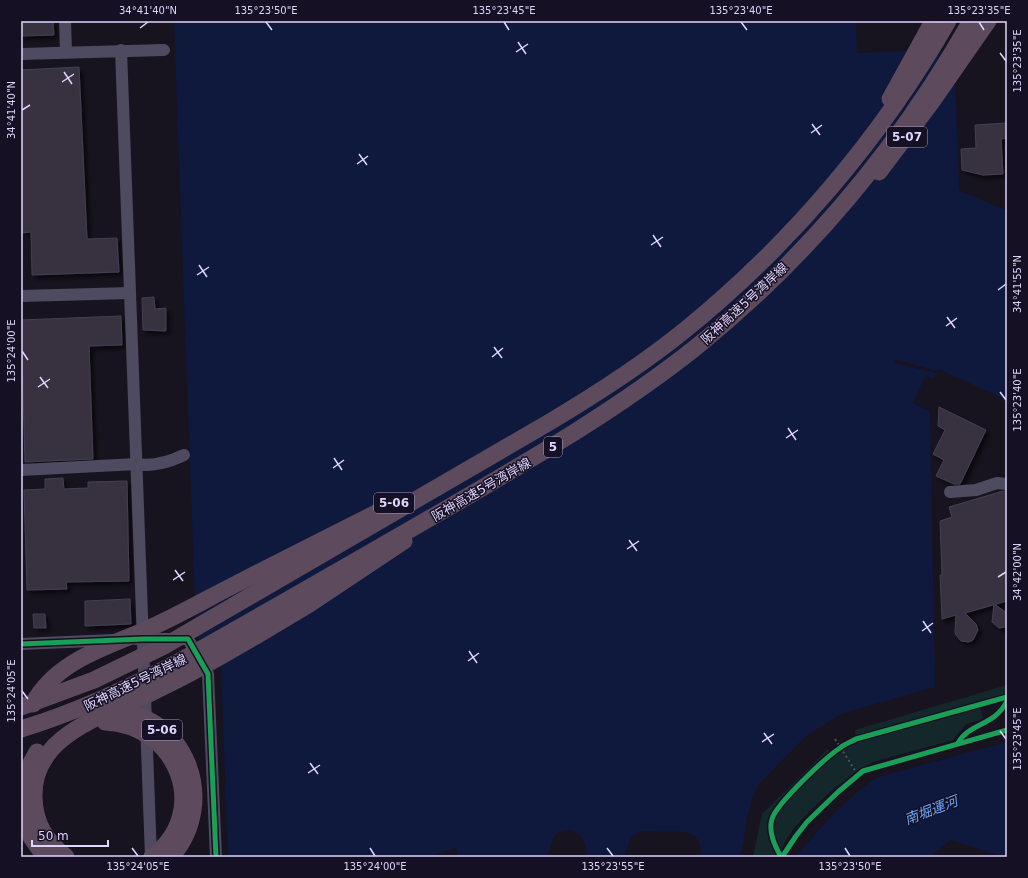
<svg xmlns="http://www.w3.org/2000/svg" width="1028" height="878" font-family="'DejaVu Sans','Noto Sans JP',sans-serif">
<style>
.green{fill:#14282c}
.water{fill:#0e193d}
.building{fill:#373241;stroke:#453f52;filter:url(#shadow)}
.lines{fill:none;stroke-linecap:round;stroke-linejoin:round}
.path{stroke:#495160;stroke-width:2;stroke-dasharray:2 3;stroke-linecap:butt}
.minor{stroke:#4e4a60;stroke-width:12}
.highway{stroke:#5d4a5c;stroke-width:17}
.highway-bridge{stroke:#5d4a5c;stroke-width:17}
.cycleway-casing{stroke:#161024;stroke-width:8}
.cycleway{stroke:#1a9f57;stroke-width:5}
.ticks{fill:none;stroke:#dfd5fd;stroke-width:1.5}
.labels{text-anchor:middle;stroke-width:3;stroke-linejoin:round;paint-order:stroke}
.shield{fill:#161024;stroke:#a39abc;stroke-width:1}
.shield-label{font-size:12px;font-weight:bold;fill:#dfd5fd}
.street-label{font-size:13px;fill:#dfd5fd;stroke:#161024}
.water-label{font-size:14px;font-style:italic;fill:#69a3f6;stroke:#161024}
.neatline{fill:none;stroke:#dfd5fd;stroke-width:1.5}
.ticks-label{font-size:10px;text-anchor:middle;fill:#dfd5fd}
</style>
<defs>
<filter id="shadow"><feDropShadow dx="3.5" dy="3.5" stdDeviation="2" flood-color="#0009"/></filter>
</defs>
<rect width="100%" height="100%" fill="#18141f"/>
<g class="green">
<polygon points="1007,685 1007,694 856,736 855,730"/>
<path d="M980,707L983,719L966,724L953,740L876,761C849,772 801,815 786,840C783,845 781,851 778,857H753L762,814L828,749L833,756L846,747L858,741Z"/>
</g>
<g class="water">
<path d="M174,21H856L857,53L954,49L959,190L1007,211V400L938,369L936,371L895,359L894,363L936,373L933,379L926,375L913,403L930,411L935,687L841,714L806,736L759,784L751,801L740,857H702L699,842L695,836L687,832L641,831L631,837L624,857H587C586,851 586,843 583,839C576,827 559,827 553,839C550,844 549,851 548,857H458L456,848L427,857H228L221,666L198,637L196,631Z"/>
<path d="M1007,742V852L1002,856L950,840L929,857H796C820,828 846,798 878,777Z"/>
</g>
<g class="building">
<polygon points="21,21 53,21 54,35 21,36"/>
<polygon points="79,67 87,239 117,238 119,272 32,275 31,232 21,233 21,70"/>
<polygon points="1007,123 1007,138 1001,139 1003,174 983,175 962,170 961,149 976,148 975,125"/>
<polygon points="154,297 155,309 166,308 166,331 143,330 142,298"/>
<polygon points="121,316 122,345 89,346 93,459 25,462 21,320"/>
<polygon points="939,407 986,430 960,484 954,484 936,476 944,460 933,454 945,430 938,426"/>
<polygon points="63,478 64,489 88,488 88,482 127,481 129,581 66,582 67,589 27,590 24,490 45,489 45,479"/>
<polygon points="1003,491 1007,491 1007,601 965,613 976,624 978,630 973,640 969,642 961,641 956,635 955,632 956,615 942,619 940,575 942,575 940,521 952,517 949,507"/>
<polygon points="130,599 131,624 85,626 85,601"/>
<polygon points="994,604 1007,613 1007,625 1005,627 999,628 992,622"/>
<polygon points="33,614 45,614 46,628 34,628"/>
</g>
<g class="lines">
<g class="path">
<polyline points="835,739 858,775"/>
<path d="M958,742C970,722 994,727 1007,701"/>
<path d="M781,857C775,846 768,832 772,819C776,804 826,757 840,748C845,744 851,742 856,739L1007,697"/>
<polyline points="782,857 796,836 807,822 838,792 863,771 1007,730"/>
</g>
<g class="minor">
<polyline points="65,21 66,51"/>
<polyline points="121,50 151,857"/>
<polyline points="21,54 164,50"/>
<polyline points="21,296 130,293"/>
<path d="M21,470L137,464C154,467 169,462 184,455"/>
<polyline points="950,492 976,490 997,483 1007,484"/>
<polyline points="136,639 188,639 208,674 216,857"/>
<polyline points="21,644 114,640"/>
</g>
<g class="highway">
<polyline points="890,99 933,21"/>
<polyline points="879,172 931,103 988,21"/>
<polyline points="240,582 384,509"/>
<polyline points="256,636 308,605 404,541"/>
<polyline points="21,804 26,772 37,752"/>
<polyline points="21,812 31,837 43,854"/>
<polyline points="40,829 48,857"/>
</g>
<g class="highway-bridge">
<path d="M33,704C56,660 108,647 150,628C181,614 210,597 240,582"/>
<path d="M21,707L94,680L166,645L548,423C595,395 642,365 685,330C790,245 881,138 948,21"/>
<path d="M111,711C186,712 220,802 171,857"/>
<path d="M105,722C178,725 212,812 152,857"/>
<path d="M21,729C77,712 129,688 180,661C271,610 361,558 451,506C535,457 618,409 695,348C807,258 900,146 971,21"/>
<path d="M66,857C46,841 35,824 34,798C32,746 81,724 122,706C141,698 160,689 179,679C205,666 230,651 256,636"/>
</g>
<defs>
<g id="cycleway">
<polyline points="21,644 143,639 188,639 208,674 216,857"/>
<path d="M958,743C970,722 994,727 1007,701"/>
<path d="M781,857C775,846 768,832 772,819C776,804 826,757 840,748C845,744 851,742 856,739L1007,697"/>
<polyline points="782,857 796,836 807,822 838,792 863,771 1007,730"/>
</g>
</defs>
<use href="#cycleway" class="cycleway-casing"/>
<use href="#cycleway" class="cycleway"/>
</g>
<path class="ticks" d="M266,22L272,30M504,22L509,30M741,22L747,30M979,22L984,30M140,28L148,22M518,42L526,54M516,52L528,44M1000,53L1006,61M64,72L72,84M62,82L74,74M22,110L30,105M812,124L820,135M811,133L822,125M359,154L367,165M357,164L368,156M653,235L661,247M651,245L663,237M199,265L207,277M197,275L209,267M998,290L1006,284M947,317L955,328M946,326L957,318M494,347L502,358M22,351L28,360M492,357L503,348M40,377L48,388M38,387L50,379M1000,392L1006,400M788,428L796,440M786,438L798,430M334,458L342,470M333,468L344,460M629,540L637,551M627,549L639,541M175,570L183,581M998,577L1006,572M173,580L185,572M923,621L931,633M922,631L933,623M469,651L477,663M468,661L479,653M22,691L28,699M1000,731L1006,739M764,733L772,744M762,742L774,734M310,763L318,774M308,773L320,765M132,848L138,856M370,848L375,856M607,848L613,856M845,848L850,856"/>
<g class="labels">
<g class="shield">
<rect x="887" y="127" width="40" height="20" rx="3"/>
<rect x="544" y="437" width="18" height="20" rx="3"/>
<rect x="374" y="493" width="40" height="20" rx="3"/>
<rect x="142" y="720" width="40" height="20" rx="3"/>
</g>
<g class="shield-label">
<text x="907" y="141">5-07</text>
<text x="553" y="451">5</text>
<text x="394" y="507">5-06</text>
<text x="162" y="734">5-06</text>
</g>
<g class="street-label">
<text transform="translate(744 303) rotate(-43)" y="5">阪神高速5号湾岸線</text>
<text transform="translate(481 489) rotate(-30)" y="5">阪神高速5号湾岸線</text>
<text transform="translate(135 682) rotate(-26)" y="5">阪神高速5号湾岸線</text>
</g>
<g class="water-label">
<text transform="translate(931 810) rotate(-21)" y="5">南堀運河</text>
</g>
</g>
<rect width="1028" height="878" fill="none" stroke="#161024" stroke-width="44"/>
<path d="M32 840v6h76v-6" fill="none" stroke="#dfd5fd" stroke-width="2"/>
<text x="38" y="840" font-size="12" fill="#dfd5fd" stroke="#161024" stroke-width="3" paint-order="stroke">50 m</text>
<rect x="22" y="22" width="984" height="834" class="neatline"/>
<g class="ticks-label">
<text x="148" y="14">34°41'40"N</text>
<text x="266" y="14">135°23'50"E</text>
<text x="504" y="14">135°23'45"E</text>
<text x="741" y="14">135°23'40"E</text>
<text x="979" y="14">135°23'35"E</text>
<text transform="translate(1017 61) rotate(-90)" y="4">135°23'35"E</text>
<text transform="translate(11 110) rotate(-90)" y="4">34°41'40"N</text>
<text transform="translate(1017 284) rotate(-90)" y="4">34°41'55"N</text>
<text transform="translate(11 351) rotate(-90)" y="4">135°24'00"E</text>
<text transform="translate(1017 400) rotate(-90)" y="4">135°23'40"E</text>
<text transform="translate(1017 572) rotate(-90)" y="4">34°42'00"N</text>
<text transform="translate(11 691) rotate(-90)" y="4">135°24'05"E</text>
<text transform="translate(1017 739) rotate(-90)" y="4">135°23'45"E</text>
<text x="138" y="870">135°24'05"E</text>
<text x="375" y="870">135°24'00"E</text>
<text x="613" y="870">135°23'55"E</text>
<text x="850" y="870">135°23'50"E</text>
</g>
</svg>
